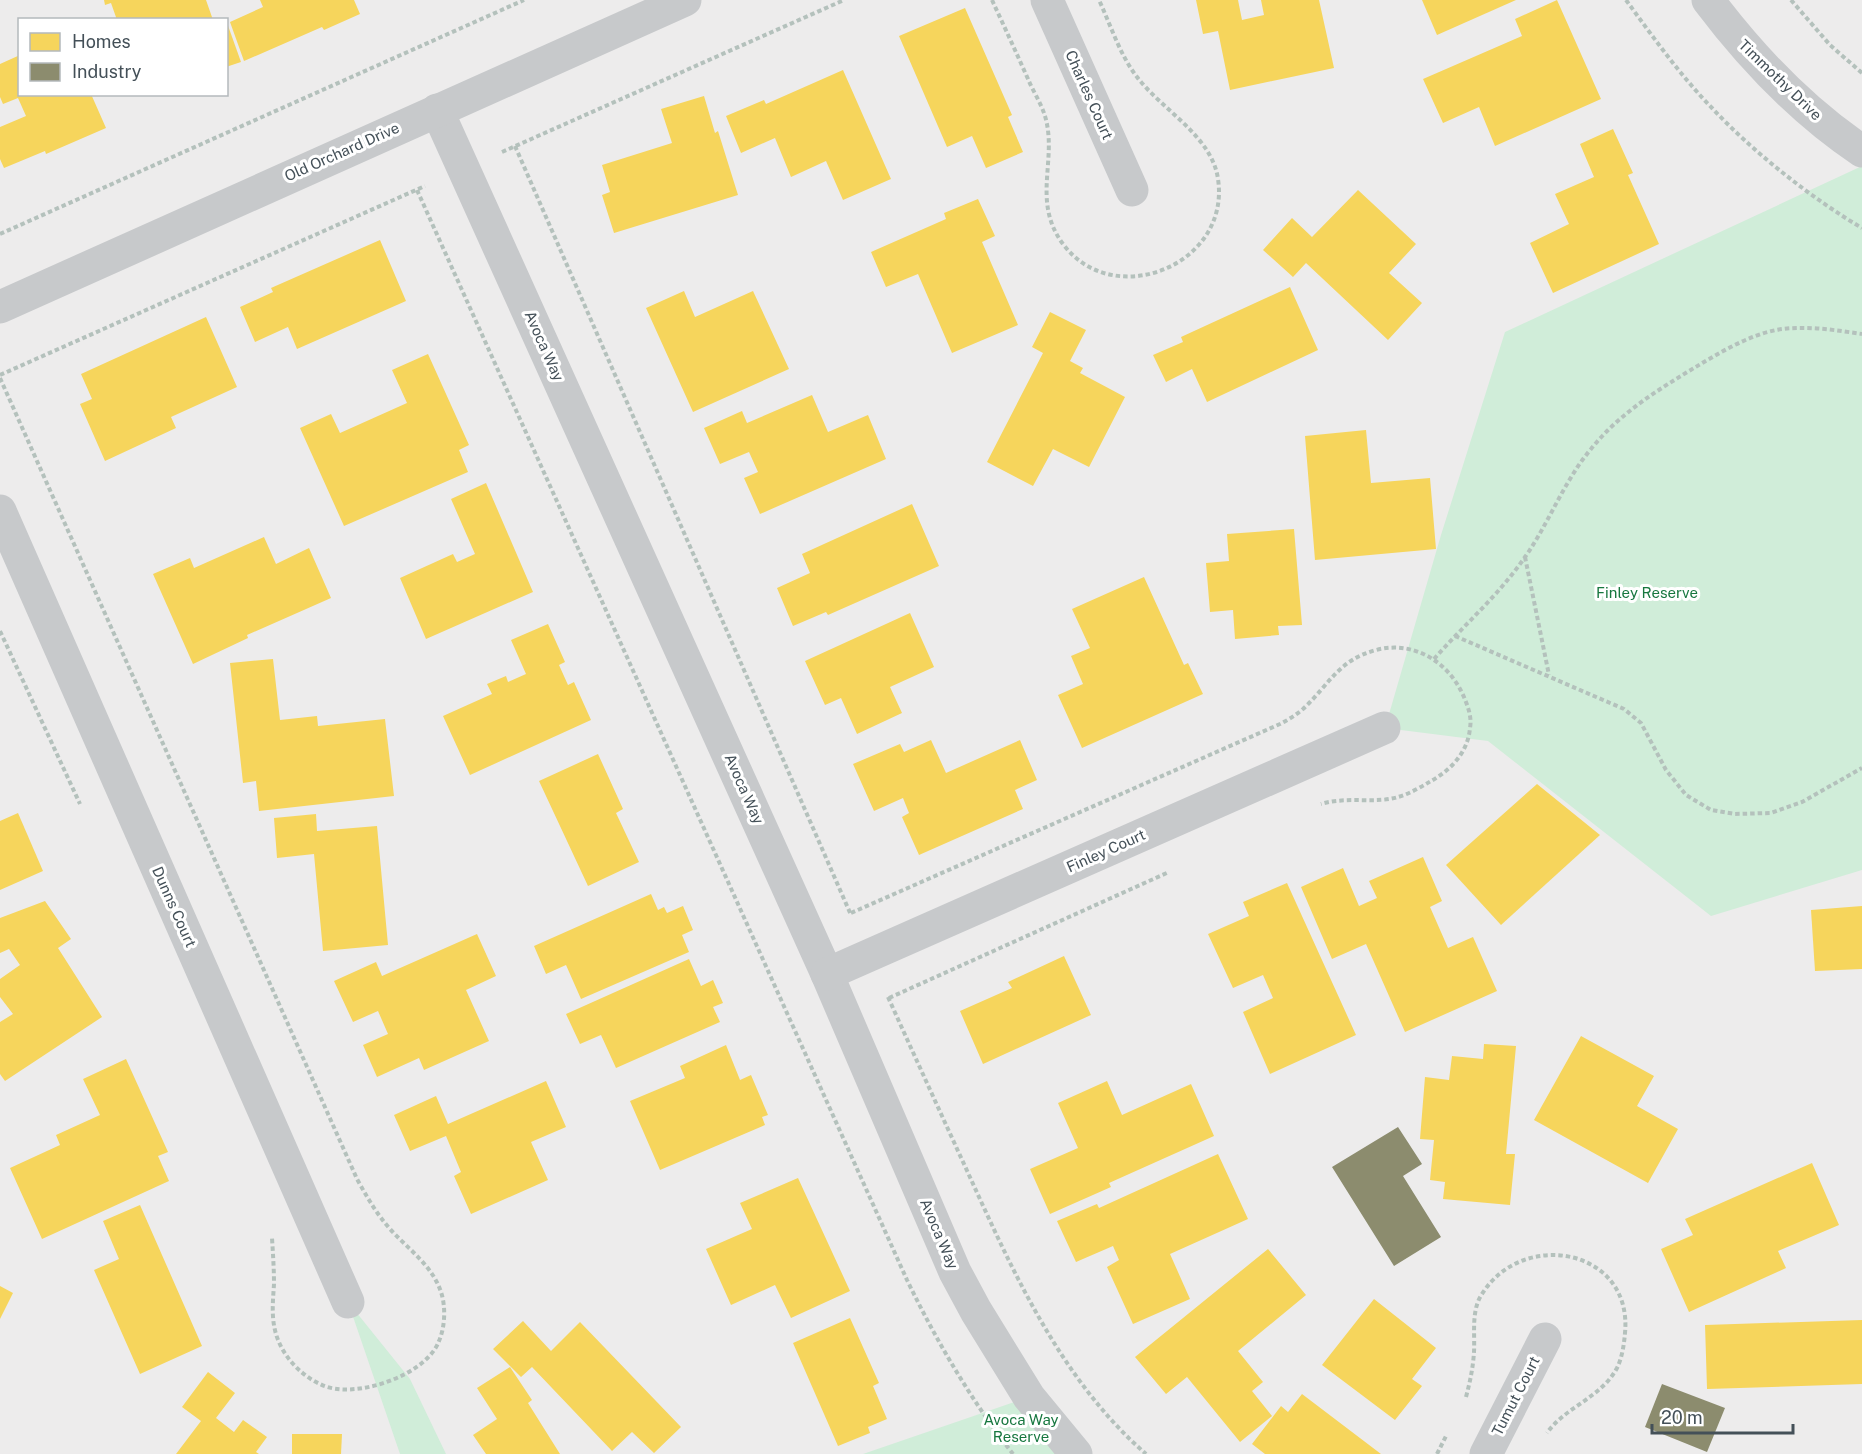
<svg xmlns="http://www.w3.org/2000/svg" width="1862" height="1454" font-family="'Public Sans',sans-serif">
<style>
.green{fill:#d0edd9}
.homes{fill:#f6d55c}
.industry{fill:#8c8c6e}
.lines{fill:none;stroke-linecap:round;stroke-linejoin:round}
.path{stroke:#b4c1bc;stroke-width:4;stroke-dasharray:4.5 3;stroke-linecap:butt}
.minor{stroke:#c7c9cb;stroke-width:33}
.labels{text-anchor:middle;stroke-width:6;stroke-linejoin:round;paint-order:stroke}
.street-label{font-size:15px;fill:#445058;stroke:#fff}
.park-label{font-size:15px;fill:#17773f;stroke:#fff}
</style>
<rect width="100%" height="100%" fill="#edecec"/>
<g class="green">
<polygon points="1862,166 1862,870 1711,916 1488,741 1385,728 1441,535 1505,332"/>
<polygon points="348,1302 410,1379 446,1454 400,1454"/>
<polygon points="1029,1397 1076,1454 863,1454"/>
</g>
<g class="homes">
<polygon points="104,0 206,0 213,20 117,20 111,3 105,5"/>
<polygon points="260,0 354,0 360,14 324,30 322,27 244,61 230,22 263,7"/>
<polygon points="1196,0 1238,0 1242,20 1264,15 1261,0 1319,0 1334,68 1230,90 1218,31 1203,34"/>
<polygon points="1422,0 1516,0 1437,35"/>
<polygon points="1557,0 1601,99 1495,146 1479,107 1443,123 1423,79 1522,36 1515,19"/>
<polygon points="965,8 1012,115 1008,117 1023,152 986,168 972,136 947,147 899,36"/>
<polygon points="226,20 241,62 226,67"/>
<polygon points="20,55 20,94 91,94 106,128 46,154 45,151 4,168 0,159 0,127 26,116 18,98 3,104 0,97 0,64"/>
<polygon points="843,70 891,179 843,200 826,161 791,177 775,138 741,153 726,116 764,100 766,104"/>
<polygon points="704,96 715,133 718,131 738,195 614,233 602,195 610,192 602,165 672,143 661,109"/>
<polygon points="1613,129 1633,173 1628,175 1659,244 1553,293 1530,243 1569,224 1555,194 1594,177 1580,144"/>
<polygon points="1358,190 1416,244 1389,273 1422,303 1388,340 1306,263 1293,277 1263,250 1292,218 1312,237"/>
<polygon points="978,199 995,236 982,242 1018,325 952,353 918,274 886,287 871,252 946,219 944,213"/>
<polygon points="380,240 406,301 297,349 288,327 255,342 240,307 273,292 271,288"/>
<polygon points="1290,287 1318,350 1207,402 1192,369 1166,382 1153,355 1183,342 1181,337"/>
<polygon points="684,291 695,317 753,291 789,369 693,412 646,308"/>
<polygon points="1050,312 1086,330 1070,361 1083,368 1080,373 1125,397 1089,467 1053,449 1033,486 987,462 1043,353 1032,347"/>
<polygon points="206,317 237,387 171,417 176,428 105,461 80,404 92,399 81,374"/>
<polygon points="428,354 469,445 459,450 468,472 344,526 300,428 331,414 340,433 407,403 392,370"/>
<polygon points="812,395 828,432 868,415 886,459 760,514 744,478 758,472 749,452 720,464 704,428 742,411 747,423"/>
<polygon points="1366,430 1371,483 1430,478 1436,549 1315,560 1305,436"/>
<polygon points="486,483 533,592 426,639 400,578 453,554 457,562 475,554 451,499"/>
<polygon points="912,504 939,566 828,615 826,612 793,626 777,588 810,573 802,554"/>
<polygon points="1294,529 1302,625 1278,626 1279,635 1235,639 1233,610 1210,612 1206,563 1229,561 1227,534"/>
<polygon points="264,537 276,564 309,548 331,598 247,635 248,638 193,664 153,574 190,558 194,568"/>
<polygon points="1144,577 1184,665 1188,663 1203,694 1082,748 1058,695 1083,684 1071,656 1090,648 1072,609"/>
<polygon points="910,613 934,667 890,687 902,713 857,734 841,698 825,705 805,661"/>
<polygon points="548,624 565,662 559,665 568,685 574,682 591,720 470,775 443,716 492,694 487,684 506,676 508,682 526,674 511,640"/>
<polygon points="273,659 280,720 317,716 318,726 385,719 394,796 259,811 256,781 243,783 230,663"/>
<polygon points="931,740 946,773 1020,740 1037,780 1015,790 1023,809 919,855 902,817 909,813 903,798 874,811 853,764 900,744 904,752"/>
<polygon points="598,754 623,809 616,813 639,862 588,886 539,781"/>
<polygon points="1537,784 1600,835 1501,925 1446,865"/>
<polygon points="18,813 43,871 0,890 0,821"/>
<polygon points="316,814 317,831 377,826 388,945 323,951 314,854 277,858 274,818"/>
<polygon points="1423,857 1442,901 1430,907 1448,948 1473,937 1497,991 1405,1032 1366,944 1332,959 1301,887 1343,868 1359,906 1377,898 1369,881"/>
<polygon points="1287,883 1356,1035 1270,1074 1243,1012 1273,998 1263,975 1233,988 1208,934 1249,916 1243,902"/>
<polygon points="651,894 658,910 664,907 667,913 683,906 693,930 682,935 689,952 581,999 566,965 546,974 534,946"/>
<polygon points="45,901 71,939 58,948 102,1017 5,1081 0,1074 0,1022 13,1014 0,997 0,979 20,965 9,949 0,953 0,918"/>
<polygon points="1862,906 1862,969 1815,971 1811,910"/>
<polygon points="477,934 496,976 466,990 489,1041 424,1070 419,1058 377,1077 363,1045 388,1034 378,1011 353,1022 334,981 376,962 382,976"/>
<polygon points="1064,956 1091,1015 983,1064 960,1011 1012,988 1008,982"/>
<polygon points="689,959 701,986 713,980 723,1003 713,1007 720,1022 616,1068 601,1035 580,1044 566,1014"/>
<polygon points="1581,1036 1654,1076 1637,1106 1678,1129 1648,1183 1534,1120"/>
<polygon points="1484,1044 1516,1046 1506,1154 1515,1154 1510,1205 1443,1199 1445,1182 1430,1180 1434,1140 1420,1139 1425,1077 1449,1080 1452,1056 1483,1059"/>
<polygon points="726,1045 740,1080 751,1075 768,1115 762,1117 765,1125 660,1170 630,1101 685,1078 680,1066"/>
<polygon points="126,1059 168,1152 158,1156 169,1181 42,1239 10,1168 60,1145 56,1135 100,1115 83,1079"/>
<polygon points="546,1081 566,1127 531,1142 548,1180 471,1214 454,1176 461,1172 446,1136 410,1151 394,1115 436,1096 448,1124"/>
<polygon points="1107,1081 1122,1115 1191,1084 1214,1136 1109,1183 1111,1187 1050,1214 1030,1169 1078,1148 1058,1103"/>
<polygon points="1218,1154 1248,1219 1170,1254 1190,1299 1133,1324 1107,1267 1119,1260 1113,1246 1076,1262 1057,1221 1097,1204 1099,1208"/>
<polygon points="1812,1163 1839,1225 1778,1251 1786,1268 1689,1312 1661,1249 1693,1235 1685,1219"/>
<polygon points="798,1178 850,1291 791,1318 775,1285 731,1305 706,1249 752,1229 740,1203"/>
<polygon points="140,1205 202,1346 140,1374 94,1270 119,1259 103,1221"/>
<polygon points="1268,1249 1306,1295 1238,1351 1263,1382 1252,1391 1272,1416 1240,1442 1187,1377 1166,1394 1135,1357"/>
<polygon points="0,1286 13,1293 0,1319"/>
<polygon points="1374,1299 1436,1348 1412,1379 1422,1386 1395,1420 1322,1365"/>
<polygon points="850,1318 879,1383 873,1386 887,1419 868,1427 870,1433 838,1446 793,1343"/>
<polygon points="1862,1320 1862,1384 1707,1389 1705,1325"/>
<polygon points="523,1321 551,1351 580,1322 681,1427 654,1453 632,1432 612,1451 532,1367 521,1377 493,1349"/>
<polygon points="510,1367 532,1400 528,1403 560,1454 486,1454 473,1435 497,1419 477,1388"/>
<polygon points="208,1372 235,1393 216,1418 234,1432 243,1420 267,1437 256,1452 259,1454 176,1454 201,1421 182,1407"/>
<polygon points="1302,1394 1381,1454 1265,1454 1252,1444 1281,1406 1288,1412"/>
<polygon points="292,1434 342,1434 341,1454 292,1454"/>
</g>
<g class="industry">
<polygon points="1398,1127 1422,1164 1403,1176 1441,1237 1394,1266 1332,1167"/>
<polygon points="1662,1384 1725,1408 1707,1452 1645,1427"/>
</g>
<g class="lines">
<g class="path">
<path d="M992,0C1004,26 1016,52 1028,79C1033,91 1041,103 1045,116C1058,160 1031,201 1063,244C1113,312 1231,265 1218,179C1212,136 1162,110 1137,77C1120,55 1111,26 1099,0"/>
<path d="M1626,0C1653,37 1680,75 1712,108C1752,151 1811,198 1862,228"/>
<polyline points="1791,0 1830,45 1862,73"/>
<polyline points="515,146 851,915"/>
<polyline points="502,152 844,0"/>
<path d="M417,190L907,1280C937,1342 971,1400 1013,1454"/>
<polyline points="0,234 524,0"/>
<polyline points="0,375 425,186"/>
<path d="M0,378L357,1179C367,1197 376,1213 390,1229C408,1249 432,1265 441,1292C446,1307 445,1327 439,1341C426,1376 352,1401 320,1384C300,1375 282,1355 276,1334C271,1317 273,1301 274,1284C274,1269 273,1254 272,1238"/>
<polyline points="1525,557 1549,675"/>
<polyline points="0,631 80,804"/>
<polyline points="1455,636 1624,709 1641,723 1666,770 1686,795 1711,810 1735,814 1771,813 1802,802 1862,768"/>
<path d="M1434,659C1464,625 1499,595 1525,557C1549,523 1564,481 1591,449C1619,414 1656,391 1694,368C1719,353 1747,336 1776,330C1804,325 1835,330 1862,334"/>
<path d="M851,913L1280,724C1288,720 1296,715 1303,709C1329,685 1338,660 1376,650C1414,640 1449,662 1464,697C1468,707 1472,717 1470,728C1468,752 1451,770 1431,781C1421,787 1409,794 1398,797C1376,804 1347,796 1321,804"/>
<path d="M888,997C915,1057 942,1116 969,1175C1014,1274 1062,1381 1146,1454"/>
<polyline points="889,998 1169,872"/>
<path d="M1466,1397C1470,1382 1473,1368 1474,1352C1475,1334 1471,1310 1482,1294C1523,1228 1633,1249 1625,1333C1624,1345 1622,1358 1617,1368C1601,1398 1565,1407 1547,1433"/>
<polyline points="1437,1454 1446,1436"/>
</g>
<g class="minor">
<polyline points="1047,0 1132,190"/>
<path d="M1708,0C1751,57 1802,111 1862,151"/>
<polyline points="437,110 827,974 955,1272 976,1311 1029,1397 1076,1454"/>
<polyline points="0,307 685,0"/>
<polyline points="0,511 348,1302"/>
<polyline points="827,974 1384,728"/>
<polyline points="1486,1454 1545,1339"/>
</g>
</g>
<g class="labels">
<g class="street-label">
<text transform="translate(1780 80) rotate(44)" y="5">Timmothy Drive</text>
<text transform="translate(1089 95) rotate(66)" y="5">Charles Court</text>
<text transform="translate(342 152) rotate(-24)" y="5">Old Orchard Drive</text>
<text transform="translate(544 346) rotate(66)" y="5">Avoca Way</text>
<text transform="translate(744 789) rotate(66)" y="5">Avoca Way</text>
<text transform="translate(1106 851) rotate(-24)" y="5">Finley Court</text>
<text transform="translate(174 907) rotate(66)" y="5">Dunns Court</text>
<text transform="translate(939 1234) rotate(67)" y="5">Avoca Way</text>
<text transform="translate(1516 1396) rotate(-63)" y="5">Tumut Court</text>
</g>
<g class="park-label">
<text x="1647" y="598">Finley Reserve</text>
<text x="1021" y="1425">Avoca Way<tspan x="1021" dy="17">Reserve</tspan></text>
</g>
</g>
<rect x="18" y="18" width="210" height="78" fill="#ffffff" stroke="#b4b9bc" stroke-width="1.5"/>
<rect x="30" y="33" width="30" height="18" fill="#f6d55c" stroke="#b4b9bc" stroke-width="1.5"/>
<text x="72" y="48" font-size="18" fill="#445058">Homes</text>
<rect x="30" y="63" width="30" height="18" fill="#8c8c6e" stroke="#b4b9bc" stroke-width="1.5"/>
<text x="72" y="78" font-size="18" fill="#445058">Industry</text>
<path d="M1652 1424v9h141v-9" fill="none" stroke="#445058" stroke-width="3"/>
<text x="1661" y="1424" font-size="18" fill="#445058" stroke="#ffffff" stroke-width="4.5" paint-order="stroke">20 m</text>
</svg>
